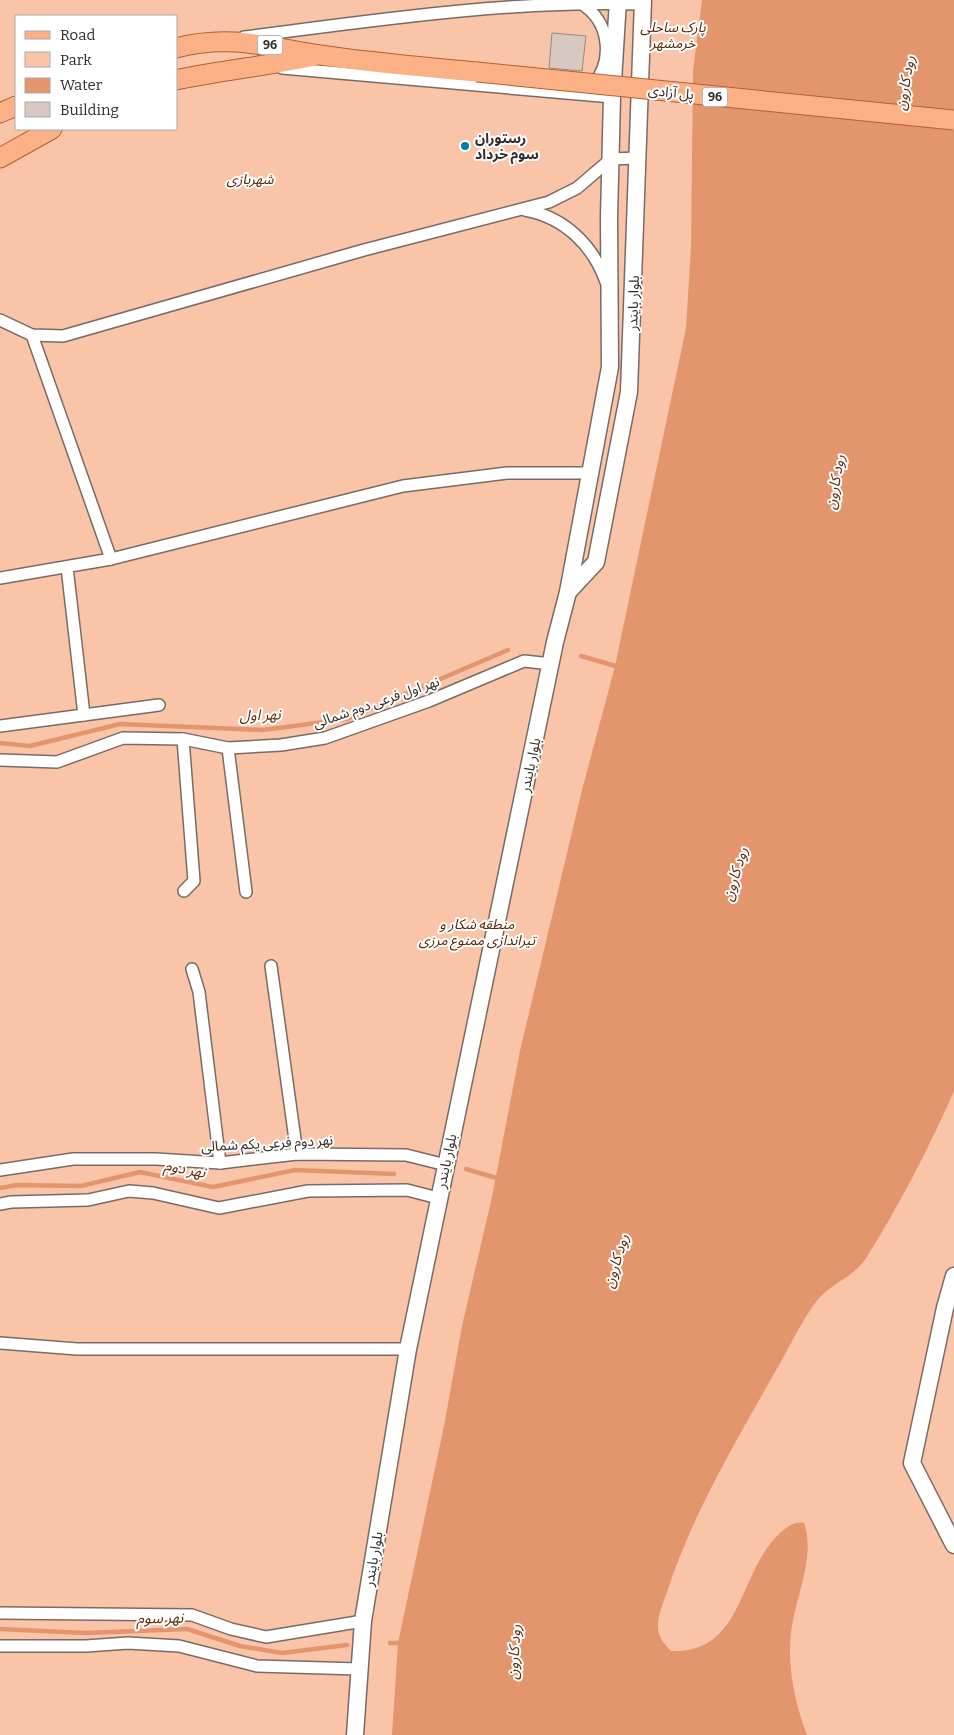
<svg xmlns="http://www.w3.org/2000/svg" width="954" height="1735" font-family="Bitter,'Noto Sans Arabic',serif">
<style>
.green{fill:#fac4a9;fill-rule:evenodd}
.water{fill:#e3956d}
.lines{fill:none;stroke-linecap:round;stroke-linejoin:round}
.stream{stroke:#e3956d;stroke-width:4.5}
.building{fill:#d7c9c2;stroke:#968982}
.street-casing{stroke:#786b65;stroke-width:14}
.secondary-casing{stroke:#786b65;stroke-width:19}
.primary-casing{stroke:#b36030;stroke-width:21}
.street{stroke:#fff;stroke-width:11}
.secondary{stroke:#fff;stroke-width:16}
.primary{stroke:#fbb185;stroke-width:19}
.primary-bridge-casing{stroke:#b36030;stroke-width:21;stroke-linecap:butt}
.primary-bridge{stroke:#fbb185;stroke-width:19}
.poi-dot{fill:#0180a5;stroke:#fff;stroke-width:2}
.labels{text-anchor:middle;stroke-width:4;stroke-linejoin:round;paint-order:stroke}
.shield{fill:#fff;stroke:#6e6b68;stroke-width:1}
.shield-label{font-size:12px;font-weight:bold;fill:#302b28}
.park-label{font-size:14px;font-style:italic;fill:#582608;stroke:#fff}
.street-label{font-size:14px;fill:#302b28;stroke:#fff}
.poi-label{font-size:14px;font-weight:bold;fill:#302b28;stroke:#fff;text-anchor:start}
.water-label{font-size:15px;font-style:italic;fill:#5f2c10;stroke:#fff}
</style>
<rect width="100%" height="100%" fill="#f9eae3"/>
<path class="green" d="M0,0H954V1735H0ZM16,16H176V129H16Z"/>
<path class="water" d="M702,0H954V1091C929,1148 899,1206 866,1258C854,1278 827,1284 813,1306C799,1326 788,1350 775,1372C735,1443 692,1515 667,1592C663,1603 657,1618 658,1629C659,1638 665,1645 671,1651C744,1654 737,1573 780,1533C787,1527 794,1521 804,1523C816,1557 795,1598 791,1633C787,1667 795,1703 807,1735H392L398,1643L444,1426L462,1326L492,1197L520,1051L582,790L615,666L686,328L691,248L693,71Z"/>
<g class="lines">
<g class="stream">
<polyline points="581,656 619,667"/>
<polyline points="0,743 30,746 120,724 263,730 347,719 508,650"/>
<polyline points="466,1169 500,1179"/>
<polyline points="0,1188 17,1185 81,1186 140,1172 213,1187 295,1170 394,1174"/>
<polyline points="0,1629 86,1633 187,1629 240,1646 282,1653 347,1645"/>
<polyline points="390,1643 402,1643"/>
</g>
</g>
<polygon class="building" points="552,33 586,36 582,71 549,68"/>
<g class="lines">
<defs>
<g id="street">
<path d="M580,3C610,20 615,61 592,86"/>
<path d="M244,37C377,20 509,0 643,4"/>
<polyline points="282,68 612,97"/>
<path d="M525,210C564,217 593,245 606,282"/>
<polyline points="0,320 32,335 63,336 364,250 549,202 577,188 611,159 638,158"/>
<polyline points="32,335 111,559"/>
<polyline points="67,567 84,715"/>
<polyline points="0,578 111,559 403,486 507,473 590,473"/>
<polyline points="0,726 159,705"/>
<polyline points="183,739 194,881 184,891"/>
<polyline points="228,748 246,892"/>
<polyline points="0,760 57,762 123,738 183,739 228,748 281,745 325,738 429,701 524,661 551,664"/>
<polyline points="271,966 297,1154"/>
<polyline points="192,969 199,992 220,1163"/>
<polyline points="0,1170 73,1159 156,1159 220,1163 297,1154 406,1155 446,1165"/>
<polyline points="0,1204 11,1202 88,1200 129,1191 153,1193 219,1208 308,1191 407,1190 438,1198"/>
<polyline points="0,1343 77,1349 408,1349"/>
<polyline points="0,1613 192,1615 231,1629 266,1637 363,1621"/>
<polyline points="0,1646 86,1646 128,1643 179,1646 257,1666 358,1669"/>
</g>
<g id="secondary">
<polyline points="568,592 596,562 629,392 643,0"/>
<polyline points="954,1276 945,1308 912,1463 954,1545"/>
<polyline points="355,1735 363,1621 408,1349 555,642 568,592 610,367 609,217 612,97 618,0"/>
</g>
<g id="primary">
<path d="M176,48C230,34 268,47 320,55C372,63 425,67 477,72"/>
<path d="M176,80C222,70 268,66 314,56"/>
<polyline points="0,113 16,106"/>
<polyline points="0,158 52,129"/>
</g>
</defs>
<use href="#street" class="street-casing"/>
<use href="#secondary" class="secondary-casing"/>
<use href="#primary" class="primary-casing"/>
<use href="#street" class="street"/>
<use href="#secondary" class="secondary"/>
<use href="#primary" class="primary"/>
<defs>
<polyline id="primary-bridge" points="477,72 954,120"/>
</defs>
<use href="#primary-bridge" class="primary-bridge-casing"/>
<use href="#primary-bridge" class="primary-bridge"/>
</g>
<circle class="poi-dot" cx="465" cy="146" r="5"/>
<g class="labels">
<g class="shield">
<rect x="257.5" y="35.5" width="25" height="19" rx="4"/>
<rect x="702.5" y="87.5" width="25" height="19" rx="4"/>
</g>
<g class="shield-label">
<text x="270" y="49">96</text>
<text x="715" y="101">96</text>
</g>
<g class="park-label">
<text x="673" y="32">پارک ساحلی<tspan x="673" dy="16">خرمشهر</tspan></text>
<text x="250" y="184">شهربازی</text>
<text x="477" y="929">منطقه شکار و<tspan x="477" dy="16">تیراندازی ممنوع مرزی</tspan></text>
</g>
<g class="street-label">
<text transform="translate(671 92) rotate(6)" y="5">پل آزادی</text>
<text transform="translate(633 303) rotate(-88)" y="5">بلوار بایندر</text>
<text transform="translate(376 702) rotate(-19)" y="5">نهر اول فرعی دوم شمالی</text>
<text transform="translate(530 765) rotate(-78)" y="5">بلوار بایندر</text>
<text transform="translate(267 1143) rotate(-3)" y="5">نهر دوم فرعی یکم شمالی</text>
<text transform="translate(446 1161) rotate(-78)" y="5">بلوار بایندر</text>
<text transform="translate(373 1559) rotate(-80)" y="5">بلوار بایندر</text>
</g>
<g class="poi-label">
<text x="475" y="143">رستوران<tspan x="475" dy="16">سوم خرداد</tspan></text>
</g>
<g class="water-label">
<text transform="translate(905 83) rotate(-80)" y="5">رود کارون</text>
<text transform="translate(835 482) rotate(-80)" y="5">رود کارون</text>
<text transform="translate(260 715) rotate(-2)" y="5">نهر اول</text>
<text transform="translate(735 874) rotate(-73)" y="5">رود کارون</text>
<text transform="translate(185 1169) rotate(11)" y="5">نهر دوم</text>
<text transform="translate(616 1261) rotate(-73)" y="5">رود کارون</text>
<text transform="translate(160 1618) rotate(-1)" y="5">نهر سوم</text>
<text transform="translate(514 1652) rotate(-87)" y="5">رود کارون</text>
</g>
</g>
<rect x="15" y="15" width="162" height="115" fill="#ffffff" stroke="#acaaa9"/>
<rect x="25" y="31" width="25" height="8" fill="#fbb185" stroke="#acaaa9"/>
<text x="60" y="40" font-size="15" fill="#302b28">Road</text>
<rect x="25" y="52" width="25" height="15" fill="#fac4a9" stroke="#acaaa9"/>
<text x="60" y="65" font-size="15" fill="#302b28">Park</text>
<rect x="25" y="78" width="25" height="15" fill="#e3956d" stroke="#acaaa9"/>
<text x="60" y="90" font-size="15" fill="#302b28">Water</text>
<rect x="25" y="102" width="25" height="15" fill="#d7c9c2" stroke="#acaaa9"/>
<text x="60" y="115" font-size="15" fill="#302b28">Building</text>
</svg>
